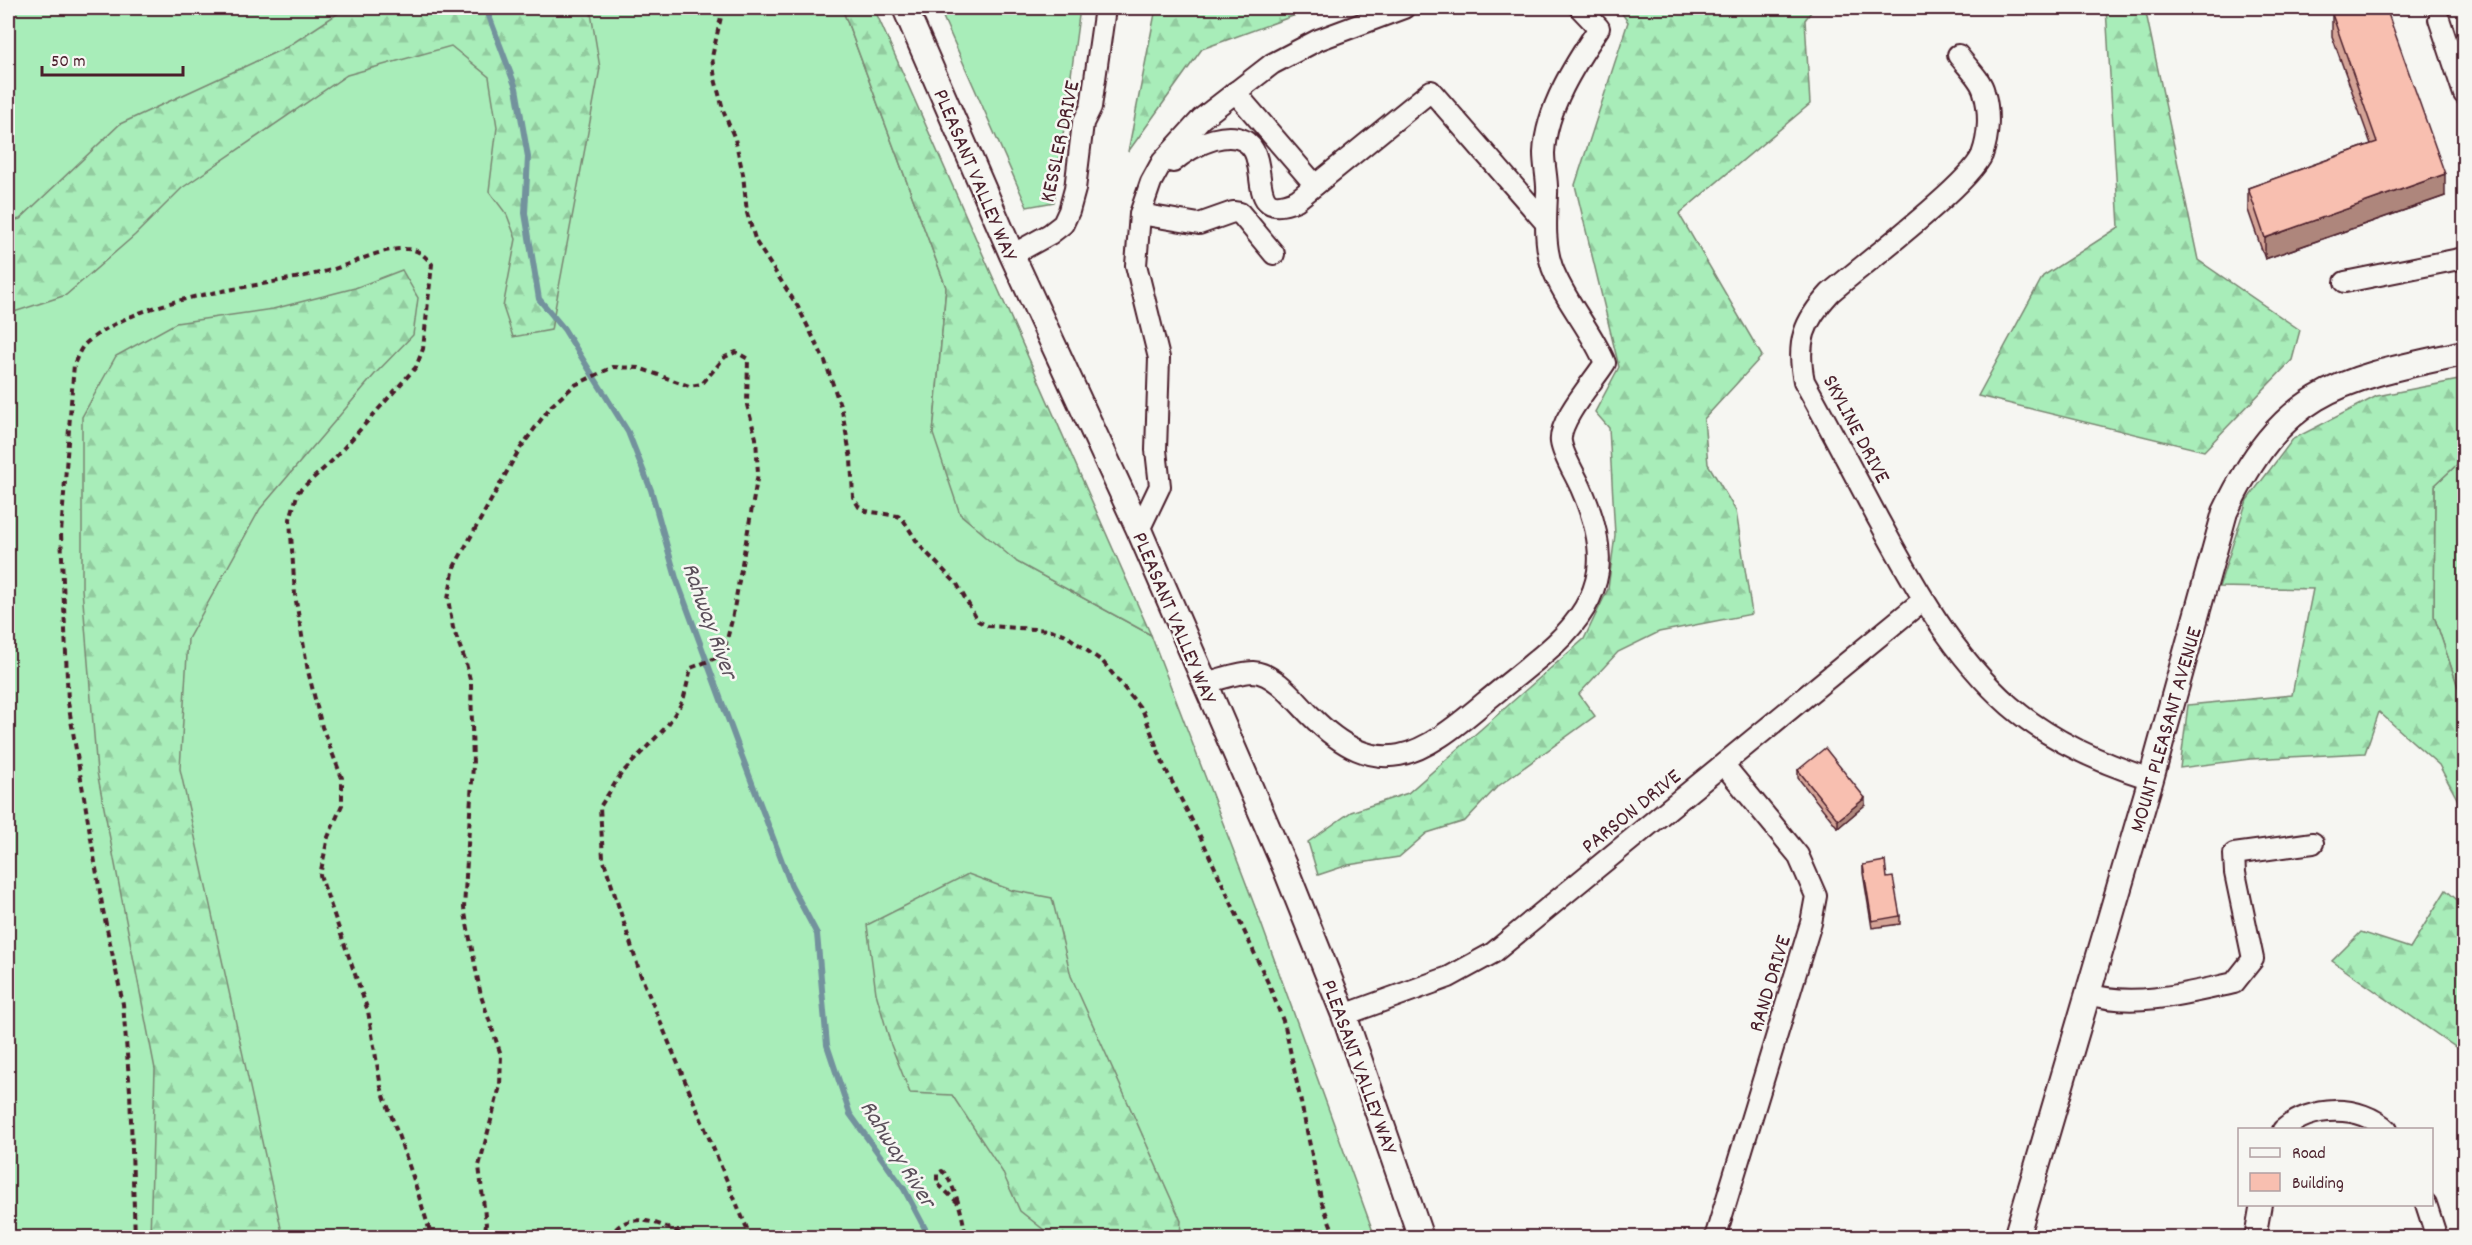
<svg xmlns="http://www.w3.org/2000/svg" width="2472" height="1245" font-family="Dekko,sans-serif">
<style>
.grass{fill:#a8edb9;stroke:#798672;stroke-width:1.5}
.forest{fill:url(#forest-firs);stroke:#798672;stroke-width:1.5}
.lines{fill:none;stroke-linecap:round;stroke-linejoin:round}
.stream{stroke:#73929d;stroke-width:6}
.minor-casing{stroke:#4a1f2b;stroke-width:24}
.major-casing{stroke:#4a1f2b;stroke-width:28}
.path{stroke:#4a1f2b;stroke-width:4;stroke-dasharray:6 4.5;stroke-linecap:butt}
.minor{stroke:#f6f6f2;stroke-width:20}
.major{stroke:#f6f6f2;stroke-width:24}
.wall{fill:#d5a497;stroke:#4a1f2b;stroke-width:1.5}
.shaded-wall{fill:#ae867b;stroke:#4a1f2b;stroke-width:1.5}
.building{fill:#f8bfb0;stroke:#4a1f2b;stroke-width:1.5}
.labels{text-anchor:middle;stroke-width:5;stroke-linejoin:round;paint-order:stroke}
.street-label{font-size:22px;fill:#4a1f2b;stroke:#f6f6f2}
.water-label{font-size:24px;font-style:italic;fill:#5b4f5a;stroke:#f6f6f2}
</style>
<defs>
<pattern id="forest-firs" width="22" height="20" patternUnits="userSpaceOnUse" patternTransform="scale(1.5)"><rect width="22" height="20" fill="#a8edb9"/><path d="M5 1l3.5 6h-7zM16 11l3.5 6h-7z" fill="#92cb9f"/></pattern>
</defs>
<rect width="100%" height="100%" fill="#f6f6f2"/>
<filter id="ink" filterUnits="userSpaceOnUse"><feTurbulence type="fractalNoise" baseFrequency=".0167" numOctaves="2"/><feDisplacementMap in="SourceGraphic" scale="12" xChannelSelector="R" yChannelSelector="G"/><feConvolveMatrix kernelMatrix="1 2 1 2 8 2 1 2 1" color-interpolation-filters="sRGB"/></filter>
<g filter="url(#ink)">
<g class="grass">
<polygon points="8,8 842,8 946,287 933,434 1017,562 1151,635 1257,912 1375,1237 8,1237"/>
<polygon points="939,8 1080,8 1054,202 1027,207"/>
<polygon points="2464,458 2464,705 2434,616 2435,485"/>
</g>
<g class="forest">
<polygon points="346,8 585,8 591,13 600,68 551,330 513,337 503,307 516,239 507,215 489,191 497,127 489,77 451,46 347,75 182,188 135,235 66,295 8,314 8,222 20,219 120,124 287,47"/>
<polygon points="842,8 874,8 1151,635 1017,562 960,514 933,434 946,287"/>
<polygon points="1156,8 1315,8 1202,49 1128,152"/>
<polygon points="1618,8 1814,8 1805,20 1810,104 1679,214 1762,356 1704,419 1708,464 1736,511 1752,614 1659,632 1618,652 1579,694 1595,716 1497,787 1465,821 1427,833 1399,857 1348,865 1318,875 1308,842 1351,812 1408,793 1584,639 1608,589 1615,535 1609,428 1595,412 1619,367 1575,185 1628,22"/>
<polygon points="2106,8 2145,8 2198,260 2300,330 2292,360 2204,451 1978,396 2043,276 2119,227"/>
<polygon points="402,270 418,298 413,335 375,374 260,509 188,639 180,769 283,1237 150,1237 155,1069 97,772 82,589 82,417 116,356 176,323 273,309 355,288"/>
<polygon points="2464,379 2464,458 2435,485 2434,616 2464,705 2464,812 2439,765 2379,712 2365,753 2250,759 2180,768 2188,705 2292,695 2313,589 2219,587 2247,500 2293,439 2377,396"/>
<polygon points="968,874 1011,890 1052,898 1071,976 1181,1221 1180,1237 1053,1237 1020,1211 1002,1171 952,1095 910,1093 891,1045 876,993 867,925"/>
<polygon points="2446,890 2464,906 2464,1053 2332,961 2361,932 2410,948"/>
</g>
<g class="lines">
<polyline class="stream" points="486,8 516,88 528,157 525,213 539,299 564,329 628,432 651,490 676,578 741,754 791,885 817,934 827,1045 850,1114 904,1189 930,1238"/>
<defs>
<g id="minor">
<polyline points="2439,19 2464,94"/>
<path d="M1958,55C1966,66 1981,79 1984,92C1990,112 1989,136 1982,155C1970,184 1860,267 1830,293C1804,321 1796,342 1804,381C1829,426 1853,472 1877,517C1914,585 1951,654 2010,706C2051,741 2100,763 2151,779"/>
<polyline points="1235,92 1315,185"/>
<path d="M1173,162C1190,146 1238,121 1254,151C1266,174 1250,221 1297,200L1431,91L1544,221"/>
<polyline points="1140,214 1199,224 1233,212 1240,213 1274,254"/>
<polyline points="1012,255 1050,234 1063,224 1069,211 1075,189 1083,123 1091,107 1105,8"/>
<polyline points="2345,282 2464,258"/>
<polyline points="1139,530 1160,486 1156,450 1159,358 1136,265 1140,214 1151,182 1162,162 1201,119 1272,64 1318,40 1404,8"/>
<path d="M1204,683C1219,680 1238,672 1253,672C1275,673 1296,701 1310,715C1379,785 1421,756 1485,702C1508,683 1533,664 1555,644C1607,595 1609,551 1581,488C1575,474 1563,456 1561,442C1558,421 1593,382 1605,363C1591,329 1565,302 1552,267C1544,244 1546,218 1547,194C1548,181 1544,167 1544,153C1546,108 1575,64 1599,28L1580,8"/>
<path d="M2089,994C2134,1008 2189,993 2234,983L2253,959L2235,873L2234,854L2313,843"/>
<polyline points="1344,1015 1449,977 1493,953 1922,601"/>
<path d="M2283,1130C2311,1105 2360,1104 2387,1130"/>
<polyline points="2426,1204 2437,1238"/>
<polyline points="1715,1238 1811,923 1816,896 1798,855 1724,765"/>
<polyline points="2255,1238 2261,1204"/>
</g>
<g id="major">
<polyline points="905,8 1012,255 1139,530 1286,870 1344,1015 1421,1238"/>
<path d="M2016,1238L2151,779L2225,512C2284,388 2339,380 2464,353"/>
</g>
</defs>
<use href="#minor" class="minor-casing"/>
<use href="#major" class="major-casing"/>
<g class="path">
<polyline points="723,8 712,57 715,79 724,113 735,139 743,174 747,213 756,242 798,307 825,361 842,411 851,459 853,497 859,507 866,511 898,516 904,521 919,545 957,584 978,621 988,626 1050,630 1064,634 1103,662 1143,711 1164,766 1204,844 1270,987 1285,1026 1322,1203 1336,1238"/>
<path d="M958,1203L937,1183V1174L942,1171C953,1178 966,1224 965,1238"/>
<path d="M135,1238L130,1091L123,1004L103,910L68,702L61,533L74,364C77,358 80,349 85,344C143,294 249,290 323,272C351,266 377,248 406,249C418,249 424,255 432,264L423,349L416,367L333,460L298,492L290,519L295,595L308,671L322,727L342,778V805L328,837L320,875L368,1011L381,1087L412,1174L432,1238"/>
<polyline points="484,1238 486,1224 479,1166 500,1086 501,1055 481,996 464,908 473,765 471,684 466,663 453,628 448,599 454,567 519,450 551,406 575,385 613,367 639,368 689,386 702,384 725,357 736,352 748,359 747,405 756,438 758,474 732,620 723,655 691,668 683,701 667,726 621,774 600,807 603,858 641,976 751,1238"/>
<path d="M610,1238C625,1205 667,1226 689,1238"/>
</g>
<use href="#minor" class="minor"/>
<use href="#major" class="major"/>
</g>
<g class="wall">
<polygon points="2332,14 2445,196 2265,259 2248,210 2248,188 2371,144 2332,36"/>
<polygon points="1798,770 1865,805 1838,828 1798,778"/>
<polygon points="1863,865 1887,878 1900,916 1900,924 1872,928 1863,873"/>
</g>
<g class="shaded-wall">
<polygon points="2445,174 2445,196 2265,259 2265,238"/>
<polygon points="1865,798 1865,805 1838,828 1838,820"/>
</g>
<g class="building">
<polygon points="2350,8 2386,8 2445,174 2265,238 2248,188 2377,142 2332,14"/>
<polygon points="1825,748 1865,798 1838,820 1798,770"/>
<polygon points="1885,861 1887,878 1893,877 1900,916 1872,921 1863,865"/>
</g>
</g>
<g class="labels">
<g class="street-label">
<text transform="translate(1058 141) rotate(-78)" y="8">KESSLER DRIVE</text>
<text transform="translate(977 174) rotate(67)" y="8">PLEASANT VALLEY WAY</text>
<text transform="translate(1858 428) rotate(62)" y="8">SKYLINE DRIVE</text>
<text transform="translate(1176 617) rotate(67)" y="8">PLEASANT VALLEY WAY</text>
<text transform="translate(2164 729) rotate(-74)" y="8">MOUNT PLEASANT AVENUE</text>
<text transform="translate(1630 810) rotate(-39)" y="8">PARSON DRIVE</text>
<text transform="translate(1768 983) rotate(-73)" y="8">RAND DRIVE</text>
<text transform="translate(1361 1066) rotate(70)" y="8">PLEASANT VALLEY WAY</text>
</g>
<g class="water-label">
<text transform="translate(711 620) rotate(70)" y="8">Rahway River</text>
<text transform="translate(899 1153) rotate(58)" y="8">Rahway River</text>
</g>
</g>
<rect width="2472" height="1245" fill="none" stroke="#f6f6f2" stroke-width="30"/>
<rect x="15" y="15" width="2442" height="1215" fill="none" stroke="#4a1f2b" stroke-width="2" filter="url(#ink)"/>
<rect x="2238" y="1128" width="195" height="78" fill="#f6f6f2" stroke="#b1a0a2" stroke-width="1.5"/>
<rect x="2250" y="1148" width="30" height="9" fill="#f6f6f2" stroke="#b1a0a2" stroke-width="1.5"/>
<text x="2292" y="1158" font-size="18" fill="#4a1f2b">Road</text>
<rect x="2250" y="1173" width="30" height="18" fill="#f8bfb0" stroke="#b1a0a2" stroke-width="1.5"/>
<text x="2292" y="1188" font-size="18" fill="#4a1f2b">Building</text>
<path d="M42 66v9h141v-9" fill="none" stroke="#4a1f2b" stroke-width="3"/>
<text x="51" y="66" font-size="18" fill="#4a1f2b" stroke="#f6f6f2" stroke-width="4.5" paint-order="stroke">50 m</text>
</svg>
